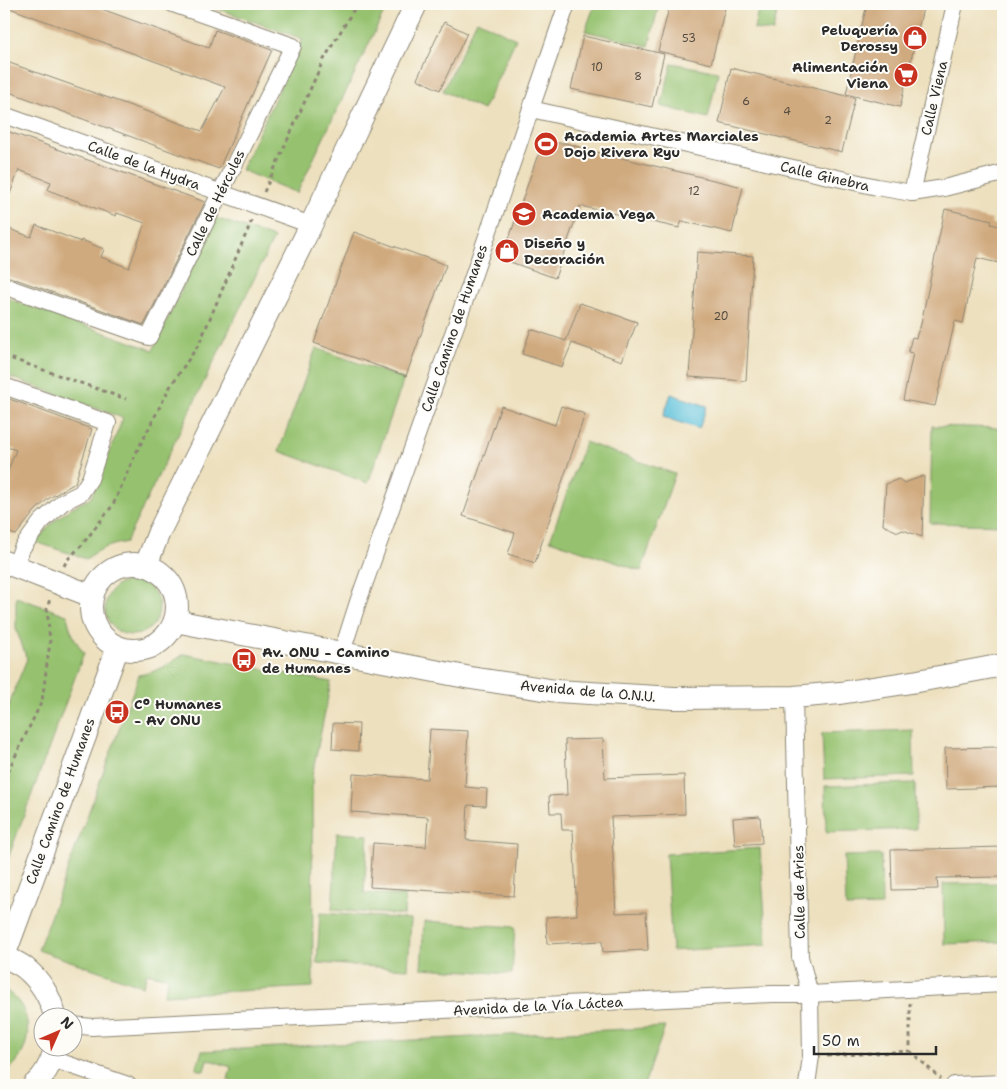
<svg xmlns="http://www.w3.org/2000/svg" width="1007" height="1089" font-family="'Shantell Sans',sans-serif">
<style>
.green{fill:#96c26f;stroke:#60764d}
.water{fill:#5cc1da;stroke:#447682}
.building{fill:#d0aa7f}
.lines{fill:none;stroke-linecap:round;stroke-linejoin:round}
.street-casing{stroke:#8c8674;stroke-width:18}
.secondary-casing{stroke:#8c8674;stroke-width:24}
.path{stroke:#8c8674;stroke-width:3;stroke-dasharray:4 4;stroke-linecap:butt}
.street{stroke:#fff;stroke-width:16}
.secondary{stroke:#fff;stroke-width:22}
.labels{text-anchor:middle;stroke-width:4;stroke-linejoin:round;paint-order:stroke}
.number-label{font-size:11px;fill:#544b40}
.poi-label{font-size:14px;font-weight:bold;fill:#2b2b2b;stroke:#fdfcf7;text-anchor:start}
.street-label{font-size:14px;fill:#2b2b2b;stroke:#fdfcf7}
</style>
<rect width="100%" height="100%" fill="#fdfcf7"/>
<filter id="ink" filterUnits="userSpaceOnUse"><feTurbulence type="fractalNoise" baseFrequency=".02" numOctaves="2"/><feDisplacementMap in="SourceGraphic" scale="10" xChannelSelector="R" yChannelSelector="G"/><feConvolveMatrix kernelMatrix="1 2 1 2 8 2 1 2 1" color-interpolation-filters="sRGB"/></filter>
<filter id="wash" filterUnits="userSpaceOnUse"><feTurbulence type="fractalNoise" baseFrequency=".0096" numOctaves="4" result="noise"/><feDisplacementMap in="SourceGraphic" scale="20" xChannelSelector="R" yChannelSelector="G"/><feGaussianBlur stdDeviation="1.12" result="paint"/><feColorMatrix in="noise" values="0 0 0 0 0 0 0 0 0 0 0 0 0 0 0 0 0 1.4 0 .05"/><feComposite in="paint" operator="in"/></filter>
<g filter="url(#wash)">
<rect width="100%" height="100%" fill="#ede0be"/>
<g class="green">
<polygon points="204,4 388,4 297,193 241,170 303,39"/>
<polygon points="595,4 659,4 649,46 585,31"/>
<polygon points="759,4 779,4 773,32 754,29"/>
<polygon points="477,20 516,39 483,110 443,91"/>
<polygon points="672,63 718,72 708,118 661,106"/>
<path d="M216,218L274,238L126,542C108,546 101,548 86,559L36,542L53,522L71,508L91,498L123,418L4,375V297L153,350Z"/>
<polygon points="316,348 404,379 368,483 279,451"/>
<polygon points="932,426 1003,428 1003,525 930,523"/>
<polygon points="585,442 675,474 641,571 550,540"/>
<circle cx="132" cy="608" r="27"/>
<path d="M16,597L67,615C69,629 75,641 84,653L4,869V722L13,693L27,659L16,629Z"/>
<path d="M184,654L331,682L312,776L313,987L164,995L168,978L147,973L143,986L38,950L139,675C157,672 168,665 184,654Z"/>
<polygon points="913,730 914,776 824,779 822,733"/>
<polygon points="915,783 916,829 826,832 825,786"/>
<polygon points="337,833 368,835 364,893 405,896 404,915 332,910"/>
<polygon points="760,848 767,945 672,951 666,854"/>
<polygon points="881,855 882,906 846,907 844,856"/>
<polygon points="1003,883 1003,942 944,944 943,884"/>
<polygon points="320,913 411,919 408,969 317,963"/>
<polygon points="424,921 515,927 512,974 421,968"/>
<path d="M4,989C8,992 12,995 16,999C36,1021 29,1058 4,1073Z"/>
<polygon points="665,1027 644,1085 243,1085 228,1080 231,1067 207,1059 204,1071 196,1069 202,1051"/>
</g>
<polygon class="water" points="671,394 707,406 699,429 663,417"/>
<g id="blocks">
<g class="building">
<polygon points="4,4 88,4 209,48 215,30 272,50 219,169 4,90 4,61 202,131 225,87 4,6"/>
<polygon points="670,4 726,4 711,64 658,51"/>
<polygon points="867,4 924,4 900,107 846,94"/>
<polygon points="444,22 467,33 440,90 417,79"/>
<polygon points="583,36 664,54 652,107 571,89"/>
<polygon points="731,68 855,98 842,152 719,123"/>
<polygon points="4,130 205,202 144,325 4,275 4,227 31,237 36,225 81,242 81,240 104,249 101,257 129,268 145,223 117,213 116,216 48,190 51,182 19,170 5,207 4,206"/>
<polygon points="558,143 566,143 592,151 743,187 732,233 682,221 679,228 580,206 555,278 502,259 537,157 543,149 550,145"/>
<polygon points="945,209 992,220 991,224 1003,227 1003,264 977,258 963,323 955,321 935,406 903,400 913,353 908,352 912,337 916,338 919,328 920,328"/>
<polygon points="354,232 446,265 406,376 314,343"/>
<polygon points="697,252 753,256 746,381 689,377"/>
<polygon points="580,303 637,322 622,361 572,343 562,367 522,354 531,329 566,341"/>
<polygon points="4,397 92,429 75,483 48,499 35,511 16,535 4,531 4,481 16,450 4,446"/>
<polygon points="501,406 555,425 561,406 585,414 535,563 508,554 515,533 463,516"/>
<polygon points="924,476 922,537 903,530 898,532 883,525 886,484 899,479 904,483"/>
<polygon points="333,723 359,724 358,751 332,749"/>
<polygon points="430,729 468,731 465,787 487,789 486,806 468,805 466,840 517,844 514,896 370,887 373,843 426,847 428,817 351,812 353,774 427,779"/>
<polygon points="603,739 605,778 684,775 685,814 611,817 616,913 646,912 648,950 603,952 602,941 547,944 546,917 577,915 573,830 562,830 561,813 550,813 549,796 567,795 565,740"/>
<polygon points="1001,747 1001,763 1003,762 1003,779 1001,779 1001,787 946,789 945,748"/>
<polygon points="760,816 762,843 735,845 733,818"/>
<polygon points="1003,847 1003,877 937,878 938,889 892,890 891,850"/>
</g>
</g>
</g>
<g filter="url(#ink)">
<use href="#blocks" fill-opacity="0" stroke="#8c8674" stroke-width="1"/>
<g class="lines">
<defs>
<g id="street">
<polyline points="531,109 877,187 912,193 944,188 1003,173"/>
<polyline points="4,115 311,225"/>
<polyline points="912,193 955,4"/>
<polyline points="4,286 149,337 293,46 173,4"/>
<polyline points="4,386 108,423 90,479 81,493 63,502 41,522 22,548 15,566"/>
<polyline points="342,652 358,602 467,294 567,4"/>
<polyline points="794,697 800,957 810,994 811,1056 807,1085"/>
<polyline points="72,1025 92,1027 772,994 810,994 1003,984"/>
<polyline points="52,1059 128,1085"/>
<polyline points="954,1085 1003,1083"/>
</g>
<g id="secondary">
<polyline points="4,562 92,596"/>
<circle cx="134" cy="607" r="43"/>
<polyline points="146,565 159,532 311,225 416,4"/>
<polyline points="175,621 471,678 556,691 674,698 794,697 840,693 918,681 1003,665"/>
<polyline points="4,956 118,647"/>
<path d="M4,957C11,960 19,963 25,968C41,981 50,996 55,1016"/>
<path d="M34,1085C46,1075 52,1061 56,1046"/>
</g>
</defs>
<use href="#street" class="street-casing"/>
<use href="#secondary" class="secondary-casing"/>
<g class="path">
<polyline points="264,192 323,61 357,4"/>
<polyline points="4,356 126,399"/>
<polyline points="64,566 67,560 81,546 113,505 135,455 170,387 199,344 252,220"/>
<polyline points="4,787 10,767 42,701 50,642 47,608 50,599"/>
<polyline points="910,1051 941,1079"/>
<polyline points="827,1056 910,1051 910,1003"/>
</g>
<use href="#street" class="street"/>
<use href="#secondary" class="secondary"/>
</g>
</g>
<defs>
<symbol id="shop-disc" viewBox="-11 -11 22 22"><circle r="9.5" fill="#c8321e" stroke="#fdfcf7"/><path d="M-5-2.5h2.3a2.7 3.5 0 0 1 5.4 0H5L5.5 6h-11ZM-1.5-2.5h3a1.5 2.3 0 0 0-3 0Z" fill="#fff"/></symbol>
<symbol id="supermarket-disc" viewBox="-11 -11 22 22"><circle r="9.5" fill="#c8321e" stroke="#fdfcf7"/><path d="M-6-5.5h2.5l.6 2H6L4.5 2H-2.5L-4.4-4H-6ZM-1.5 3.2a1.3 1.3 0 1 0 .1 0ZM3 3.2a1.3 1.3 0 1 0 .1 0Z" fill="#fff"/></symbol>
<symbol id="stadium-disc" viewBox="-11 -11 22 22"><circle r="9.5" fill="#c8321e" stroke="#fdfcf7"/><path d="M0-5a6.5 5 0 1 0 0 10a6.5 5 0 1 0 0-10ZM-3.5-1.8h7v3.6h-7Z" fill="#fff"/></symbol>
<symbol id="school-disc" viewBox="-11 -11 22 22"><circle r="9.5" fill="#c8321e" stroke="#fdfcf7"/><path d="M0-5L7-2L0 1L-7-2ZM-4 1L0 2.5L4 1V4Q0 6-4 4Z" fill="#fff"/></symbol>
<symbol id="bus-disc" viewBox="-11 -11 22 22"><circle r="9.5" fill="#c8321e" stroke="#fdfcf7"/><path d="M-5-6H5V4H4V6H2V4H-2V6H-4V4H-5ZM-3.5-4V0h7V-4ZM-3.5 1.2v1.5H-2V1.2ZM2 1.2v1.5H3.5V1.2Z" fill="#fff"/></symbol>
</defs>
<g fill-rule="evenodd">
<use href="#shop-disc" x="901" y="24" width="28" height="28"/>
<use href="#supermarket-disc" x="892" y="61" width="28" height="28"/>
<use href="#stadium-disc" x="532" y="130" width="28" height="28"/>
<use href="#school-disc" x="510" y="200" width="28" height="28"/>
<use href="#shop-disc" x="493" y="237" width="28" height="28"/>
<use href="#bus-disc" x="230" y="646" width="28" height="28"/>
<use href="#bus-disc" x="103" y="698" width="28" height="28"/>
</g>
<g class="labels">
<g class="number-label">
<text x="689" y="42">53</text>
<text x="597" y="71">10</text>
<text x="638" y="80">8</text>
<text x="746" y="105">6</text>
<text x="787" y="115">4</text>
<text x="828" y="124">2</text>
<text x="694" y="195">12</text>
<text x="721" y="320">20</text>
</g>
<g class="poi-label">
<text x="898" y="35" text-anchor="end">Peluquería<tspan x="898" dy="16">Derossy</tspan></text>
<text x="888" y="72" text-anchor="end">Alimentación<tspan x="888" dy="16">Viena</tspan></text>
<text x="564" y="141">Academia Artes Marciales<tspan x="564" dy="16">Dojo Rivera Ryu</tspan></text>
<text x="542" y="219">Academia Vega</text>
<text x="524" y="248">Diseño y<tspan x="524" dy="16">Decoración</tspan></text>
<text x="262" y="657">Av. ONU - Camino<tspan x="262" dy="16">de Humanes</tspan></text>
<text x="134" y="709">Cº Humanes<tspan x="134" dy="16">- Av ONU</tspan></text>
</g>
<g class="street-label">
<text transform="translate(934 98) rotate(-77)" y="5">Calle Viena</text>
<text transform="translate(144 165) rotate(20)" y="5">Calle de la Hydra</text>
<text transform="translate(825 176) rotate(13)" y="5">Calle Ginebra</text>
<text transform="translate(215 203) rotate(-64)" y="5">Calle de Hércules</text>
<text transform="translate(454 328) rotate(-71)" y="5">Calle Camino de Humanes</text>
<text transform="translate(588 691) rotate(5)" y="5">Avenida de la O.N.U.</text>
<text transform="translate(60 801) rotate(-70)" y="5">Calle Camino de Humanes</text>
<text transform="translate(799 892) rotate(-91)" y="5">Calle de Aries</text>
<text transform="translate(538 1006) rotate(-3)" y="5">Avenida de la Vía Láctea</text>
</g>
</g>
<rect width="1007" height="1089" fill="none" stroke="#fdfcf7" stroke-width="20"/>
<g transform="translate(58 1032) rotate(45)"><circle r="24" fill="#fdfcf7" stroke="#a9a8a5"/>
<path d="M0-4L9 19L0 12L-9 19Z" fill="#c8321e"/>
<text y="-8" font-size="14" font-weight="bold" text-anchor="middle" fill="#2b2b2b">N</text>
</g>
<path d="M814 1046v8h122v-8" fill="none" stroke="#2b2b2b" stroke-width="2.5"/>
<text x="822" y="1046" font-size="15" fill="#2b2b2b" stroke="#fdfcf7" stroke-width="4" paint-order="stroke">50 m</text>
</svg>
